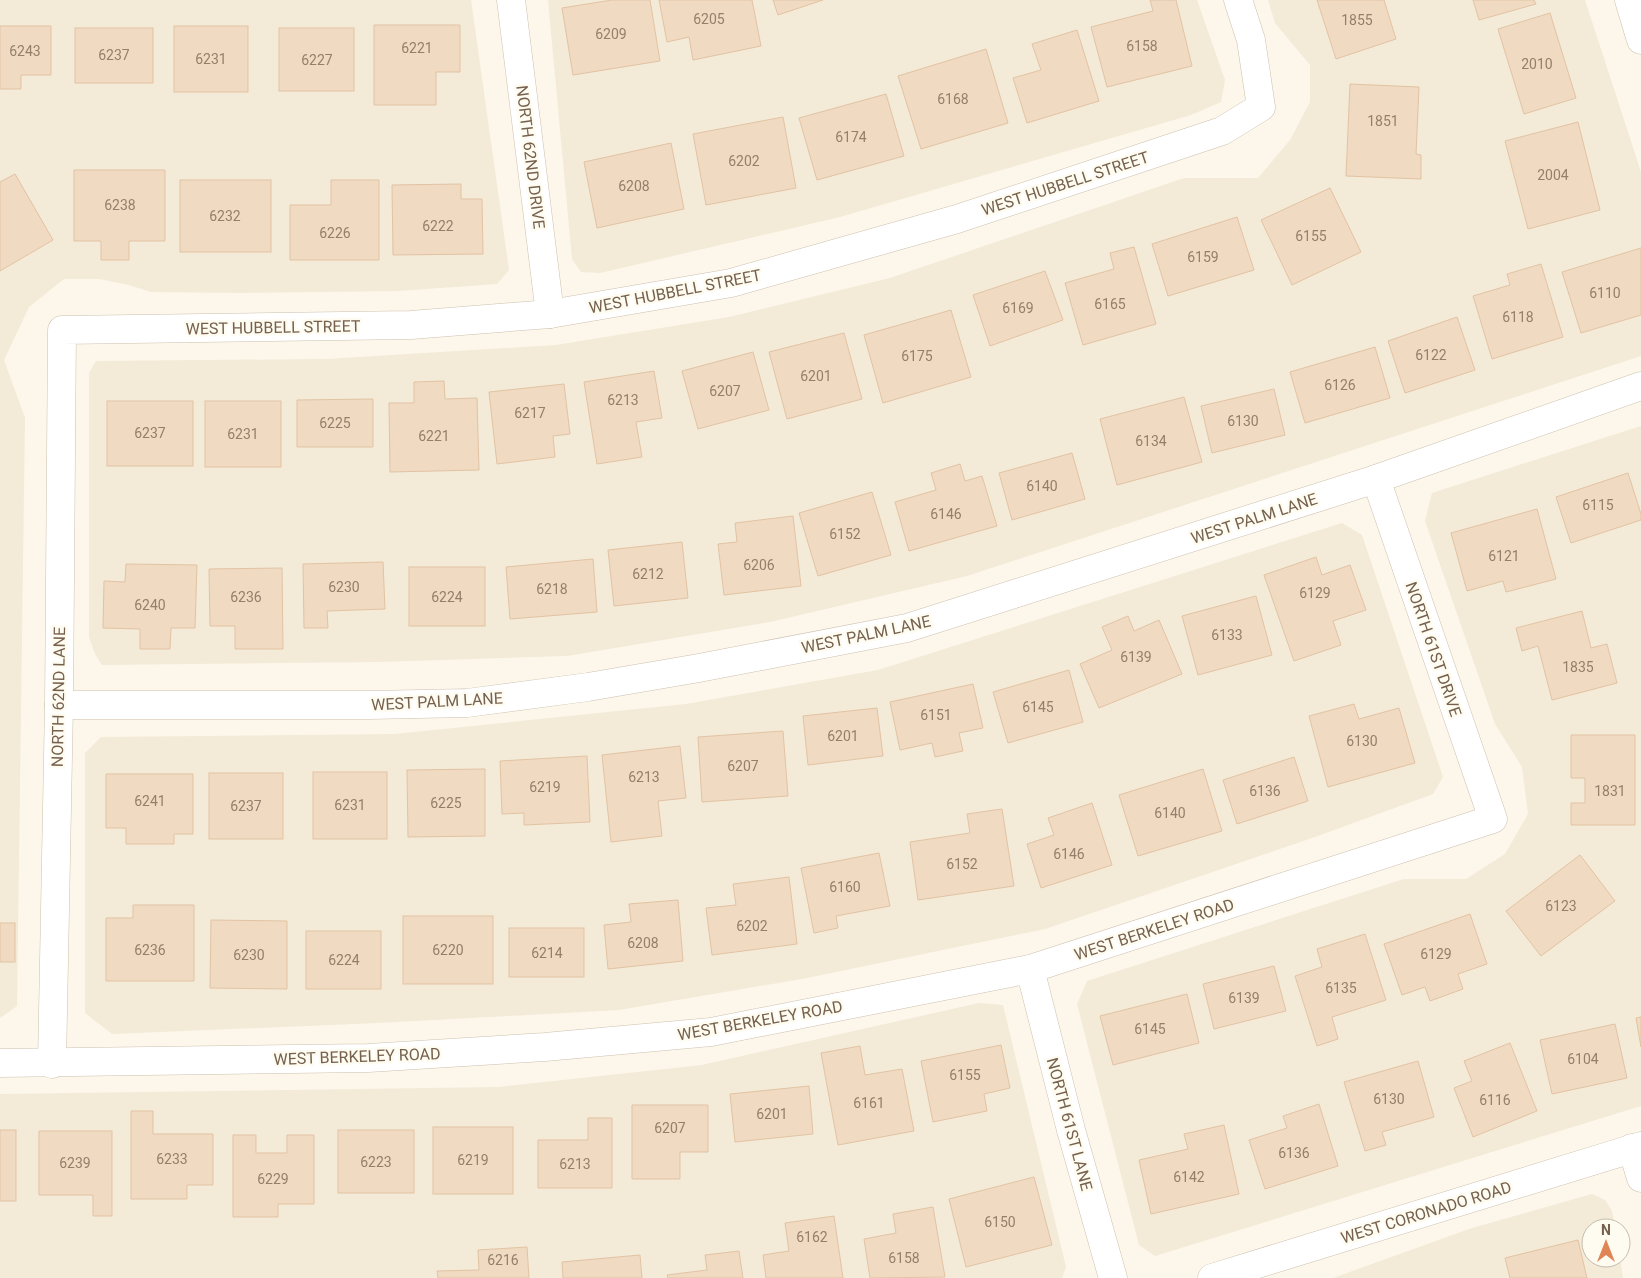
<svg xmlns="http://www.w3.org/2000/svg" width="1641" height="1278" font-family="Roboto,sans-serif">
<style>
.residential{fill:#f3ead8}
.building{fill:#f0dac2;stroke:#e2c3a3}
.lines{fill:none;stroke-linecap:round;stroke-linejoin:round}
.minor-casing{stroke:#cec0b0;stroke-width:29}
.minor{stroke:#fff;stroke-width:28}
.labels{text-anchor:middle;stroke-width:5;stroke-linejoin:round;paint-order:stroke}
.number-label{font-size:14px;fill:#947f6b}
.street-label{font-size:16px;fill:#76614e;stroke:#fefbf0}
</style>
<rect width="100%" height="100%" fill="#fcf7ea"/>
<g class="residential">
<polygon points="0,0 471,0 509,270 497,284 398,291 241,293 151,292 129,285 99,279 64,279 29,307 4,360 25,418 17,1006 0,1018"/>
<polygon points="548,0 1197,0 1225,80 1221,102 1191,115 840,217 600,273 581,272 572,259"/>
<polygon points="1268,0 1585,0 1641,172 1641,356 967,576 770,622 567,656 378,662 102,665 95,654 89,637 89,373 96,361 327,359 556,345 729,317 890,278 1184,178 1258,178 1290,140 1310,102 1310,65 1275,23"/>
<polygon points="1641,426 1641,1106 1155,1256 1139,1245 1077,1004 1087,981 1404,879 1466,879 1505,854 1528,814 1522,767 1495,724 1425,521 1432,493"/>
<polygon points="1342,523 1362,535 1443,777 1433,794 1312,838 1045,929 807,978 619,1010 378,1023 112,1034 85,1013 85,753 101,737 395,734 686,704 878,670"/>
<polygon points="979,1003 1003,1005 1066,1267 1062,1278 0,1278 0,1094 499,1087 702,1065"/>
<polygon points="1592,1194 1605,1200 1612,1211 1615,1228 1591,1228 1591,1258 1620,1258 1623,1278 1333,1278 1472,1228"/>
</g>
<g class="building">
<polygon points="612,0 650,0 660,61 573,75 562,8"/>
<polygon points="659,0 752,0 761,46 693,60 689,37 667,42"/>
<polygon points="773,0 823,0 778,15"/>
<polygon points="1150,0 1176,0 1192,66 1107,87 1091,27 1153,11"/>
<polygon points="1317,0 1384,0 1396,39 1336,59"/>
<polygon points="1473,0 1534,0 1536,4 1479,20"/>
<polygon points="1550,13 1576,98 1524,114 1498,29"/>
<polygon points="374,25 460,25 460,72 436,72 436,105 374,105"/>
<polygon points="0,26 51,26 51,75 21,75 21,89 0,89"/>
<rect x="174" y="26" width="74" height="66"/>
<rect x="75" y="28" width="78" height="55"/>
<rect x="279" y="28" width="75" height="63"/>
<polygon points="1077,30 1099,101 1027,123 1013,78 1041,70 1032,44"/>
<polygon points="986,49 1008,123 921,149 898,76"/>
<polygon points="1350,84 1419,87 1416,154 1421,155 1421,179 1346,176"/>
<polygon points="886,94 904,156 817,180 799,118"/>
<polygon points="783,117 796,188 706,205 693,134"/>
<polygon points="1578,122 1600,210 1528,229 1505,141"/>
<polygon points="671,143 684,209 597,228 584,162"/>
<polygon points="74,170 165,170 165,241 129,241 129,260 101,260 101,241 74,241"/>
<polygon points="15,174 53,240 0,271 0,182"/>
<rect x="180" y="180" width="91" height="72"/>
<polygon points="331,180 379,180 379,260 290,260 290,205 331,205"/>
<polygon points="461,184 461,199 482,199 483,254 393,255 392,185"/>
<polygon points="1330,188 1361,252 1292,285 1261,220"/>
<polygon points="1237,217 1254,270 1168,296 1152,244"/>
<polygon points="1134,247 1156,324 1083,345 1065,283 1114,269 1110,253"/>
<polygon points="1641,248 1641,315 1581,333 1562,272"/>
<polygon points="1541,264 1563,337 1492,359 1473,296 1510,285 1507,274"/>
<polygon points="1045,271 1063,320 990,346 973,295"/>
<polygon points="951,310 971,377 883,403 864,335"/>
<polygon points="1457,317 1475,370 1405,393 1388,341"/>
<polygon points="844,333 862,399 787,419 769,352"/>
<polygon points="1375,347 1390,398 1305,423 1290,372"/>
<polygon points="753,352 769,410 698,429 682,371"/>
<polygon points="654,371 662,418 636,422 642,457 597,464 584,382"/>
<polygon points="444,381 445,399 477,398 479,470 390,472 389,403 414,403 414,382"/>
<polygon points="564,384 570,434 553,436 555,457 497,464 489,392"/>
<polygon points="1274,389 1285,435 1212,453 1201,406"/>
<polygon points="1184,397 1202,462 1117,485 1100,419"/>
<polygon points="373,399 373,447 297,447 297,400"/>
<rect x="107" y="401" width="86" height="65"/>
<rect x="205" y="401" width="76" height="66"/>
<polygon points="1072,453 1085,499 1012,520 999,473"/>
<polygon points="960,464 965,481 982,476 997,526 909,551 895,502 936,490 931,473"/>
<polygon points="1628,473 1641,514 1641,520 1571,543 1556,497"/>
<polygon points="872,492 891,555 818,576 799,513"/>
<polygon points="1537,509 1556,579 1506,592 1503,581 1467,591 1451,533"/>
<polygon points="793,516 801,586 724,595 718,544 737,542 735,523"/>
<polygon points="682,542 688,598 614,606 608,550"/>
<polygon points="1316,557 1322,575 1350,565 1366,610 1333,621 1341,645 1294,661 1264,575"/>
<polygon points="593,559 597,612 510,619 506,567"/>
<polygon points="383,562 385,609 327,611 328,628 304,628 303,564"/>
<polygon points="126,564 197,565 195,628 171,628 170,649 140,649 140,629 103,628 104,581 125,582"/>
<rect x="409" y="567" width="76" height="59"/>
<polygon points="282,568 283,649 235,649 235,626 210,626 209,569"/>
<polygon points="1256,596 1272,655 1198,675 1182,616"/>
<polygon points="1582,611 1591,648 1607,644 1617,683 1552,700 1538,646 1522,651 1516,628"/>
<polygon points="1128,616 1134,631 1159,620 1182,674 1099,708 1080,664 1112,650 1102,627"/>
<polygon points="1069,670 1083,722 1008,743 993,692"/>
<polygon points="973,684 983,728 959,733 963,751 935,757 932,743 900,750 890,702"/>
<polygon points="1354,704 1359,719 1399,708 1415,763 1328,787 1309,716"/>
<polygon points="877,708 883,756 808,765 803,716"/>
<polygon points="783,731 788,796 702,802 698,737"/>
<polygon points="1571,735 1635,735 1635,825 1571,825 1571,803 1585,803 1585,778 1571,778"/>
<polygon points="680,746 686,798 658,801 662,836 611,842 602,755"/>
<polygon points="587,756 590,822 524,825 524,813 502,814 500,761"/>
<polygon points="1294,757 1308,801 1237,824 1223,780"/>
<polygon points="485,769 485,836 408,837 407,770"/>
<polygon points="1203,769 1222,831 1138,856 1119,795"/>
<rect x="313" y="772" width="74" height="67"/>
<rect x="209" y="773" width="74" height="66"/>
<polygon points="106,774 193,774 193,834 174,834 174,844 126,844 126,828 106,828"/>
<polygon points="1092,803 1112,865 1041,888 1027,844 1054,835 1048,818"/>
<polygon points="1002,809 1014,886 918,900 910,842 970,833 967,814"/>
<polygon points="879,853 890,906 836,916 838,928 814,933 801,868"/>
<polygon points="1580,855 1615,901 1541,956 1506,911"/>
<polygon points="789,877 797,944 712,955 706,908 736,905 733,884"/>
<polygon points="678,900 683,961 608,969 604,925 631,922 629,904"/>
<polygon points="133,905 194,905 194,981 106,981 106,918 133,918"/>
<polygon points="1470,914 1487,964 1458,974 1463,989 1430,1001 1425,987 1402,995 1384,944"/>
<rect x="403" y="916" width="90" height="68"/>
<polygon points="211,920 287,921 287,989 210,988"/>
<rect x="0" y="923" width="15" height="39"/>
<rect x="509" y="928" width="75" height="49"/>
<rect x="306" y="931" width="75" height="58"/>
<polygon points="1365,934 1386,1000 1332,1017 1338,1039 1317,1046 1295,976 1322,967 1317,949"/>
<polygon points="1274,966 1286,1011 1214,1029 1203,984"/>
<polygon points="1187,994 1199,1043 1113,1065 1100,1016"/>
<polygon points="1641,1017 1641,1047 1636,1018"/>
<polygon points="1615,1024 1627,1078 1552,1094 1540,1040"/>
<polygon points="1510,1043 1537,1111 1473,1137 1454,1088 1472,1081 1464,1061"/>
<polygon points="1001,1045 1010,1088 984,1094 987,1111 933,1122 921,1061"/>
<polygon points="860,1046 865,1075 902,1069 914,1131 838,1145 821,1053"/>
<polygon points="1418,1061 1434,1117 1382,1132 1386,1145 1365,1151 1344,1082"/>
<polygon points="809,1086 813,1134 735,1142 730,1094"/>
<polygon points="1319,1104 1338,1166 1265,1189 1249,1140 1287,1128 1283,1116"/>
<polygon points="632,1105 708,1105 708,1152 680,1152 680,1179 632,1179"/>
<polygon points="131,1111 153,1111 153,1134 213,1134 213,1185 187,1185 187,1199 131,1199"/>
<polygon points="588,1118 612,1118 612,1188 538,1188 538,1140 588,1140"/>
<polygon points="1224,1125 1239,1194 1151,1214 1139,1160 1188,1149 1184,1134"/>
<rect x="433" y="1127" width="80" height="67"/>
<rect x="0" y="1130" width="16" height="71"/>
<rect x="338" y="1130" width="76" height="63"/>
<polygon points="39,1131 112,1131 112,1216 93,1216 93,1195 39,1195"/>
<polygon points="233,1135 256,1135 256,1153 287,1153 287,1135 314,1135 314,1204 278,1204 278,1217 233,1217"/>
<polygon points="1034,1177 1052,1245 966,1267 949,1199"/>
<polygon points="933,1207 945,1277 870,1278 864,1239 896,1233 893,1214"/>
<polygon points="834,1216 843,1278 766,1278 763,1255 789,1251 785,1223"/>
<polygon points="1578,1240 1587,1278 1510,1278 1505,1258"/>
<polygon points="527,1247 529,1278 438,1278 437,1271 479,1270 478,1250"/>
<polygon points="739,1251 743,1278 668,1278 667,1275 707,1270 705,1255"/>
<polygon points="640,1255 642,1278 563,1278 562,1262"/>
</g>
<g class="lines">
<defs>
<g id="minor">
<polyline points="511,0 550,314"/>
<polyline points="1629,0 1641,40"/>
<polyline points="59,705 370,705 467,703 588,687 699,668 907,628 1376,479 1641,386"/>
<polyline points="1030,969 1071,1130 1113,1278"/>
<polyline points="0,1063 368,1058 545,1047 711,1032 1030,969 1493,819 1376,479"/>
<polyline points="52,1064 59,705 62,330 411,325 550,314 731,283 957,219 1222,131 1261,107 1251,40 1238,0"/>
<polyline points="1632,1148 1641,1178"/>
<polyline points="1212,1278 1641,1146"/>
</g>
</defs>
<use href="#minor" class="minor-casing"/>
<use href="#minor" class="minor"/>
</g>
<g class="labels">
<g class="number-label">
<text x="709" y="24">6205</text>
<text x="1357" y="25">1855</text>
<text x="611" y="39">6209</text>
<text x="1142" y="51">6158</text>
<text x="417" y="53">6221</text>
<text x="25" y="56">6243</text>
<text x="114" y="60">6237</text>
<text x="211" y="64">6231</text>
<text x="317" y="65">6227</text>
<text x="1537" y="69">2010</text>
<text x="953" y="104">6168</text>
<text x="1383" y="126">1851</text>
<text x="851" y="142">6174</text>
<text x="744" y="166">6202</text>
<text x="1553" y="180">2004</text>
<text x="634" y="191">6208</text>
<text x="120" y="210">6238</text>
<text x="225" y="221">6232</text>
<text x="438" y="231">6222</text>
<text x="335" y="238">6226</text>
<text x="1311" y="241">6155</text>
<text x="1203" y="262">6159</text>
<text x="1605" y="298">6110</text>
<text x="1110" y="309">6165</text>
<text x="1018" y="313">6169</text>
<text x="1518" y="322">6118</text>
<text x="1431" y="360">6122</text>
<text x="917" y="361">6175</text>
<text x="816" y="381">6201</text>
<text x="1340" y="390">6126</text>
<text x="725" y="396">6207</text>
<text x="623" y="405">6213</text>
<text x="530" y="418">6217</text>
<text x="1243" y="426">6130</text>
<text x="335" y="428">6225</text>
<text x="150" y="438">6237</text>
<text x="243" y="439">6231</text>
<text x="434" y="441">6221</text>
<text x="1151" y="446">6134</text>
<text x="1042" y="491">6140</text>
<text x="1598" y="510">6115</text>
<text x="946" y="519">6146</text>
<text x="845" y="539">6152</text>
<text x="1504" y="561">6121</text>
<text x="759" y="570">6206</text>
<text x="648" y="579">6212</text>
<text x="344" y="592">6230</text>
<text x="552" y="594">6218</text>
<text x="1315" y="598">6129</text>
<text x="246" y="602">6236</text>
<text x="447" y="602">6224</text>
<text x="150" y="610">6240</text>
<text x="1227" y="640">6133</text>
<text x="1136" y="662">6139</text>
<text x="1578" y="672">1835</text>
<text x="1038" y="712">6145</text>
<text x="936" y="720">6151</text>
<text x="843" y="741">6201</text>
<text x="1362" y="746">6130</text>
<text x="743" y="771">6207</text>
<text x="644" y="782">6213</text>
<text x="545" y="792">6219</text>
<text x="1265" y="796">6136</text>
<text x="1610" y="796">1831</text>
<text x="150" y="806">6241</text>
<text x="446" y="808">6225</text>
<text x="350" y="810">6231</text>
<text x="246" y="811">6237</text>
<text x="1170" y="818">6140</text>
<text x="1069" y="859">6146</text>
<text x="962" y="869">6152</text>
<text x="845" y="892">6160</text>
<text x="1561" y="911">6123</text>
<text x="752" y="931">6202</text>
<text x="643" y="948">6208</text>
<text x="150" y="955">6236</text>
<text x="448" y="955">6220</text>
<text x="547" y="958">6214</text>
<text x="1436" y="959">6129</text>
<text x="249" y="960">6230</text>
<text x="344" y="965">6224</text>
<text x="1341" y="993">6135</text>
<text x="1244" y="1003">6139</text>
<text x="1150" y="1034">6145</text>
<text x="1583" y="1064">6104</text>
<text x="965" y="1080">6155</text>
<text x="1389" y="1104">6130</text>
<text x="1495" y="1105">6116</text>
<text x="869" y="1108">6161</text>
<text x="772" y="1119">6201</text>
<text x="670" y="1133">6207</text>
<text x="1294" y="1158">6136</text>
<text x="172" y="1164">6233</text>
<text x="473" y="1165">6219</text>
<text x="376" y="1167">6223</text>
<text x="75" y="1168">6239</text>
<text x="575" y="1169">6213</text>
<text x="1189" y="1182">6142</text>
<text x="273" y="1184">6229</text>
<text x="1000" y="1227">6150</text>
<text x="812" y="1242">6162</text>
<text x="904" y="1263">6158</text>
<text x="503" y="1265">6216</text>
</g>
<g class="street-label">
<text transform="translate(531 157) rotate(83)" y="6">NORTH 62ND DRIVE</text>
<text transform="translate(1065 183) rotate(-18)" y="6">WEST HUBBELL STREET</text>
<text transform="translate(675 291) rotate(-11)" y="6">WEST HUBBELL STREET</text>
<text transform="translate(273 327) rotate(-1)" y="6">WEST HUBBELL STREET</text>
<text transform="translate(1254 518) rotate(-18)" y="6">WEST PALM LANE</text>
<text transform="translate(866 634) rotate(-12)" y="6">WEST PALM LANE</text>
<text transform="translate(1434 649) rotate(71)" y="6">NORTH 61ST DRIVE</text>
<text transform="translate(58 697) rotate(-89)" y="6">NORTH 62ND LANE</text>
<text transform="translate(437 701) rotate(-3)" y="6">WEST PALM LANE</text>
<text transform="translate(1154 929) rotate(-18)" y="6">WEST BERKELEY ROAD</text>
<text transform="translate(760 1020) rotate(-10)" y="6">WEST BERKELEY ROAD</text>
<text transform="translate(357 1056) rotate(-2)" y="6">WEST BERKELEY ROAD</text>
<text transform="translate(1070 1124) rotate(75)" y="6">NORTH 61ST LANE</text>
<text transform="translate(1426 1212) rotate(-17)" y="6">WEST CORONADO ROAD</text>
</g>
</g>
<g transform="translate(1606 1243)"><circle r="24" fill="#fefbf0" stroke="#c8bdaf"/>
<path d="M0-4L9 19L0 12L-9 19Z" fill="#e08555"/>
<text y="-8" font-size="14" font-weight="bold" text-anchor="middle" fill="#76614e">N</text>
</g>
</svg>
